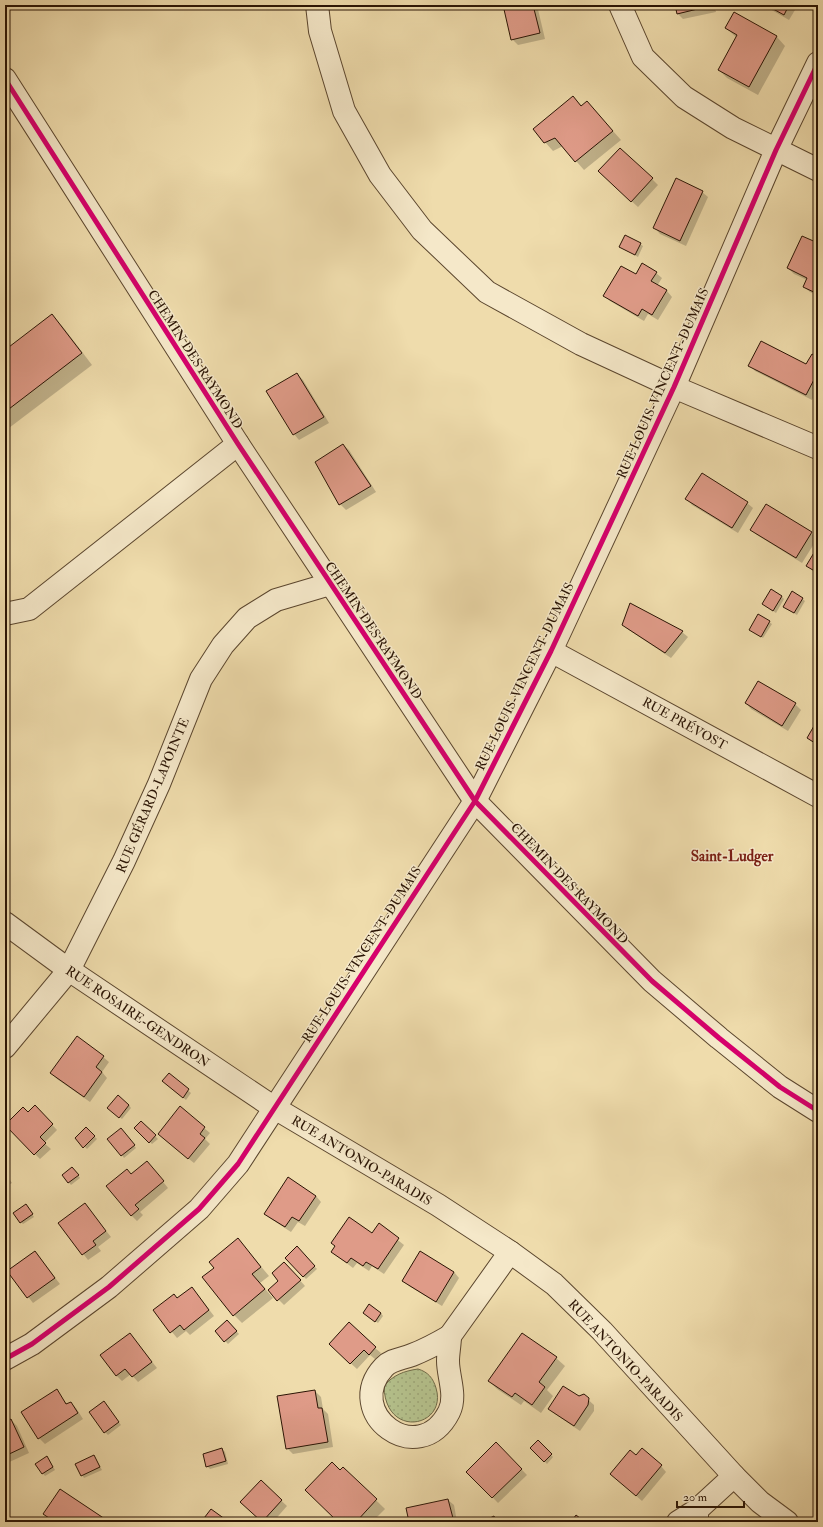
<svg xmlns="http://www.w3.org/2000/svg" width="823" height="1527" font-family="'IM FELL Double Pica',serif">
<style>
.grass{fill:url(#grass-dots);stroke:#706b48}
.shadow{fill:#0003}
.building{fill:#df9b88;stroke:#2a1404}
.lines{fill:none;stroke-linecap:round;stroke-linejoin:round}
.minor-casing{stroke:#5b462e;stroke-width:24}
.minor{stroke:#f5e8c9;stroke-width:22}
.cycleway-casing{stroke:#f5e8c9;stroke-width:8}
.cycleway{stroke:#d6006c;stroke-width:5}
.labels{text-anchor:middle;stroke-width:3;stroke-linejoin:round;paint-order:stroke}
.street-label{font-size:13px;fill:#2a1404;stroke:#f5e8c9}
.quarter-label{font-size:15px;font-weight:bold;fill:#7a1f14;stroke:#f5e8c9}
</style>
<defs>
<pattern id="grass-dots" width="8" height="8" patternUnits="userSpaceOnUse"><rect width="8" height="8" fill="#b5c28d"/><path d="M2 2h.1M6 6h.1" fill="none" stroke="#9ca678" stroke-width="1.8" stroke-linecap="round"/></pattern>
</defs>
<rect width="100%" height="100%" fill="#efdcac"/>
<filter id="stains"><feTurbulence type="fractalNoise" baseFrequency=".005" numOctaves="4"/><feColorMatrix values="0 0 0 0 .2 0 0 0 0 .09 0 0 0 0 .02 0 0 0 .5 -.17"/></filter>
<radialGradient id="worn" r=".72"><stop offset=".6" stop-color="#630" stop-opacity="0"/><stop offset="1" stop-color="#630" stop-opacity=".3"/></radialGradient>
<path class="grass" d="M418,1369C428,1372 433,1378 436,1388C448,1427 385,1440 384,1386C393,1375 404,1371 418,1369Z"/>
<g class="shadow">
<polygon points="504,5 537,5 545,39 518,45 512,39"/>
<polygon points="676,5 714,5 716,12 683,19 677,13"/>
<polygon points="736,5 745,5 743,9"/>
<polygon points="763,5 798,5 789,20"/>
<polygon points="734,13 777,37 785,46 758,95 727,78 719,70 737,38 726,28"/>
<polygon points="573,97 582,106 587,102 621,140 584,170 563,146 553,151 545,142"/>
<polygon points="605,177 652,179 658,185 638,207"/>
<polygon points="702,192 708,197 686,246 660,234 655,228"/>
<polygon points="626,236 643,246 638,257 620,247"/>
<polygon points="818,244 818,296 810,292 804,287 807,280 794,274 788,268"/>
<polygon points="656,273 662,278 657,286 667,291 672,297 658,320 648,314 644,321 610,301 605,296 636,276"/>
<polygon points="52,316 63,327 92,365 5,431 5,352"/>
<polygon points="818,358 818,388 812,400 755,371 750,365 807,365"/>
<polygon points="297,374 303,380 329,423 299,440 294,434"/>
<polygon points="343,445 349,450 376,492 346,510 340,504"/>
<polygon points="687,499 747,503 753,508 738,533 692,505"/>
<polygon points="766,505 811,533 817,539 802,563 757,535 751,530"/>
<polygon points="818,548 818,575 808,566"/>
<polygon points="793,592 805,601 797,615 787,609"/>
<polygon points="781,596 784,599 776,613 763,604"/>
<polygon points="631,605 682,632 688,637 671,658 629,630 623,625"/>
<polygon points="769,622 772,624 763,638 753,632"/>
<polygon points="758,682 795,704 801,710 788,731 751,709 746,703"/>
<polygon points="818,721 818,746 808,738"/>
<polygon points="103,1057 109,1062 102,1072 107,1078 90,1102 57,1079 52,1073"/>
<polygon points="169,1074 191,1093 186,1100 166,1084"/>
<polygon points="129,1105 131,1108 122,1119 111,1111"/>
<polygon points="35,1107 57,1130 44,1143 51,1149 40,1159 6,1125 28,1113"/>
<polygon points="180,1108 210,1133 205,1139 210,1144 194,1163 165,1140"/>
<polygon points="141,1122 158,1139 152,1144 136,1128"/>
<polygon points="86,1128 97,1139 87,1149 76,1138"/>
<polygon points="123,1131 136,1148 124,1158 122,1155"/>
<polygon points="152,1168 168,1188 140,1212 143,1215 137,1221 131,1215 132,1175"/>
<polygon points="75,1171 80,1178 71,1185 63,1175"/>
<polygon points="5,1173 12,1183 5,1187"/>
<polygon points="316,1196 321,1202 305,1226 298,1222 291,1232 271,1219 265,1213"/>
<polygon points="85,1204 111,1237 98,1247 101,1251 88,1260 60,1224"/>
<polygon points="28,1208 34,1217 23,1224 21,1222"/>
<polygon points="379,1225 404,1245 384,1274 372,1266 369,1271 357,1263 353,1268 332,1252 372,1234"/>
<polygon points="238,1239 269,1276 260,1283 273,1298 242,1323 234,1315 215,1268"/>
<polygon points="297,1248 317,1269 306,1279 286,1258"/>
<polygon points="35,1252 60,1284 33,1303 8,1271"/>
<polygon points="290,1269 305,1286 284,1305 269,1290"/>
<polygon points="454,1272 459,1278 442,1306 409,1286 404,1281"/>
<polygon points="197,1294 214,1316 190,1335 186,1331 177,1338 154,1310 178,1299"/>
<polygon points="381,1313 383,1316 378,1323 367,1315"/>
<polygon points="230,1324 239,1334 228,1344 216,1331"/>
<polygon points="130,1334 157,1368 138,1382 131,1374 122,1381 116,1375"/>
<polygon points="375,1348 381,1353 375,1359 370,1355 357,1369 336,1350"/>
<polygon points="556,1358 565,1366 547,1390 553,1396 541,1413 524,1401 521,1405 497,1389 489,1381"/>
<polygon points="56,1391 68,1405 71,1403 76,1408 83,1419 45,1444 39,1438"/>
<polygon points="315,1391 321,1397 323,1409 328,1414 333,1447 293,1454 287,1448"/>
<polygon points="584,1396 594,1405 594,1411 580,1431 555,1414 549,1409"/>
<polygon points="104,1402 121,1425 108,1435 105,1432"/>
<polygon points="11,1420 17,1426 29,1453 5,1464 5,1423"/>
<polygon points="538,1442 553,1457 547,1464 532,1448"/>
<polygon points="496,1443 527,1475 498,1503 468,1472"/>
<polygon points="222,1449 225,1452 228,1464 210,1469 207,1466"/>
<polygon points="94,1456 102,1470 84,1478 77,1465"/>
<polygon points="636,1457 661,1466 666,1472 642,1501 617,1479"/>
<polygon points="49,1460 55,1470 45,1476 36,1465"/>
<polygon points="343,1468 385,1509 372,1522 339,1522 340,1471"/>
<polygon points="261,1482 287,1506 273,1522 263,1522 247,1508"/>
<polygon points="448,1500 454,1505 457,1522 410,1522"/>
<polygon points="44,1514 104,1519 107,1522 54,1522"/>
</g>
<g class="building">
<polygon points="503,5 533,5 540,33 511,40"/>
<polygon points="675,5 710,5 710,6 677,14"/>
<polygon points="766,5 789,5 784,15"/>
<polygon points="734,12 777,36 749,87 718,70 737,35 725,28"/>
<polygon points="573,96 581,106 587,101 613,131 575,162 555,138 544,143 533,129"/>
<polygon points="620,148 653,178 631,202 598,171"/>
<polygon points="676,178 703,191 680,241 653,228"/>
<polygon points="625,235 641,243 635,255 619,247"/>
<polygon points="802,236 818,243 818,294 803,287 807,278 787,268"/>
<polygon points="642,263 657,272 651,281 667,290 652,315 642,309 638,316 603,296 621,266 636,274"/>
<polygon points="52,314 82,353 5,412 5,350"/>
<polygon points="761,341 806,364 812,354 818,357 818,372 806,395 748,366"/>
<polygon points="297,373 324,417 293,435 266,391"/>
<polygon points="343,444 371,486 339,505 315,462"/>
<polygon points="702,473 748,502 732,528 685,499"/>
<polygon points="766,504 812,532 796,558 750,530"/>
<polygon points="818,546 818,573 806,566"/>
<polygon points="771,589 782,596 773,611 762,604"/>
<polygon points="792,591 803,598 794,613 783,607"/>
<polygon points="630,603 683,631 665,653 622,625"/>
<polygon points="758,614 770,621 761,637 749,630"/>
<polygon points="758,681 796,703 782,726 745,703"/>
<polygon points="818,719 818,745 807,738"/>
<polygon points="77,1036 104,1056 96,1067 102,1072 84,1097 50,1073"/>
<polygon points="169,1073 189,1089 183,1098 162,1081"/>
<polygon points="118,1095 129,1105 119,1118 107,1108"/>
<polygon points="35,1105 53,1124 40,1137 46,1143 34,1155 5,1125 23,1107 28,1112"/>
<polygon points="180,1106 205,1127 200,1134 205,1138 188,1159 158,1134"/>
<polygon points="141,1121 156,1135 149,1143 134,1128"/>
<polygon points="86,1127 95,1136 83,1148 75,1138"/>
<polygon points="121,1128 135,1145 121,1156 107,1139"/>
<polygon points="147,1161 164,1181 135,1205 139,1209 131,1216 106,1186 127,1169 131,1174"/>
<polygon points="72,1167 79,1175 68,1183 62,1175"/>
<polygon points="288,1177 316,1196 299,1221 292,1217 285,1227 264,1214"/>
<polygon points="85,1203 106,1231 93,1241 96,1245 82,1255 58,1223"/>
<polygon points="26,1204 33,1214 20,1223 13,1213"/>
<polygon points="349,1217 372,1233 379,1223 399,1238 378,1269 366,1262 363,1266 351,1258 347,1263 331,1252 335,1246 331,1243"/>
<polygon points="238,1238 261,1267 252,1274 265,1289 233,1316 202,1277 214,1268 209,1262"/>
<polygon points="297,1246 315,1266 303,1277 285,1258"/>
<polygon points="35,1251 55,1278 27,1298 7,1271"/>
<polygon points="420,1251 454,1272 436,1302 402,1281"/>
<polygon points="284,1262 301,1280 277,1301 268,1290 278,1281 272,1273"/>
<polygon points="192,1287 209,1310 184,1330 180,1325 170,1333 153,1310 174,1294 177,1298"/>
<polygon points="369,1304 381,1313 375,1322 363,1313"/>
<polygon points="227,1320 237,1331 224,1342 215,1331"/>
<polygon points="349,1322 376,1347 369,1355 364,1350 350,1364 329,1344"/>
<polygon points="130,1333 152,1362 132,1377 125,1369 116,1376 100,1355"/>
<polygon points="522,1333 557,1357 539,1382 545,1387 532,1405 515,1393 512,1397 488,1381"/>
<polygon points="563,1386 579,1396 584,1394 589,1398 588,1405 574,1426 548,1409"/>
<polygon points="57,1389 66,1404 71,1402 78,1413 38,1439 21,1412"/>
<polygon points="315,1390 318,1408 322,1408 328,1442 286,1449 277,1396"/>
<polygon points="104,1401 119,1422 104,1433 89,1412"/>
<polygon points="11,1419 24,1447 5,1456 5,1422"/>
<polygon points="538,1440 552,1454 544,1462 530,1448"/>
<polygon points="496,1442 522,1469 492,1498 466,1472"/>
<polygon points="222,1448 226,1461 206,1467 203,1454"/>
<polygon points="642,1448 662,1465 636,1496 610,1474 630,1450 636,1455"/>
<polygon points="94,1455 100,1467 81,1476 75,1464"/>
<polygon points="47,1456 53,1467 42,1474 35,1464"/>
<polygon points="332,1462 340,1470 343,1467 377,1499 356,1522 338,1522 305,1490"/>
<polygon points="261,1480 282,1500 262,1522 240,1502"/>
<polygon points="60,1489 105,1519 103,1522 55,1522 43,1514"/>
<polygon points="448,1499 454,1522 409,1522 406,1508"/>
<polygon points="211,1509 229,1522 201,1522"/>
<polygon points="576,1515 585,1522 571,1522"/>
<polygon points="494,1516 497,1522 482,1522"/>
</g>
<g class="lines">
<defs>
<g id="minor">
<polyline points="317,5 320,31 344,111 380,175 422,230 487,292 581,344 674,387 818,448"/>
<polyline points="620,5 643,57 684,97 733,128 818,170"/>
<polyline points="5,79 238,444 475,801 652,981 719,1038 780,1087 818,1111"/>
<polyline points="5,614 29,609 238,444"/>
<polyline points="551,651 818,796"/>
<polyline points="5,923 69,970 273,1107 438,1205 510,1252 554,1284 602,1331 734,1476 760,1502 787,1522"/>
<polyline points="5,1047 69,970 124,861 159,784 201,679 223,645 247,618 276,600 330,584"/>
<path d="M450,1336C450,1344 448,1353 448,1361C448,1377 457,1396 449,1412C419,1471 341,1413 384,1367C392,1359 402,1359 412,1355C425,1350 438,1343 450,1336Z"/>
<polyline points="450,1336 510,1252"/>
<polyline points="5,1359 32,1344 109,1287 199,1209 238,1164 475,801 551,651 674,387 776,150 818,63"/>
<polyline points="697,1510 734,1476"/>
<polyline points="678,1522 697,1510 697,1522"/>
</g>
</defs>
<use href="#minor" class="minor-casing"/>
<use href="#minor" class="minor"/>
<defs>
<g id="cycleway">
<polyline points="5,79 238,444 475,801 652,981 719,1038 780,1087 818,1111"/>
<polyline points="5,1359 32,1344 109,1287 199,1209 238,1164 475,801 551,651 674,387 776,150 818,63"/>
</g>
</defs>
<use href="#cycleway" class="cycleway-casing"/>
<use href="#cycleway" class="cycleway"/>
</g>
<g class="labels">
<g class="street-label">
<text transform="translate(196 359) rotate(57)" y="5">CHEMIN DES RAYMOND</text>
<text transform="translate(662 383) rotate(-66)" y="5">RUE LOUIS-VINCENT-DUMAIS</text>
<text transform="translate(374 630) rotate(56)" y="5">CHEMIN DES RAYMOND</text>
<text transform="translate(524 676) rotate(-64)" y="5">RUE LOUIS-VINCENT-DUMAIS</text>
<text transform="translate(685 723) rotate(29)" y="5">RUE PRÉVOST</text>
<text transform="translate(152 795) rotate(-67)" y="5">RUE GÉRARD-LAPOINTE</text>
<text transform="translate(570 883) rotate(46)" y="5">CHEMIN DES RAYMOND</text>
<text transform="translate(361 954) rotate(-57)" y="5">RUE LOUIS-VINCENT-DUMAIS</text>
<text transform="translate(138 1016) rotate(34)" y="5">RUE ROSAIRE-GENDRON</text>
<text transform="translate(362 1160) rotate(31)" y="5">RUE ANTONIO-PARADIS</text>
<text transform="translate(626 1360) rotate(47)" y="5">RUE ANTONIO-PARADIS</text>
</g>
<g class="quarter-label">
<text x="732" y="861">Saint-Ludger</text>
</g>
</g>
<rect width="823" height="1527" fill="none" stroke="#efdcac" stroke-width="20"/>
<rect x="6" y="6" width="811" height="1515" fill="none" stroke="#2a1404" stroke-width="2"/>
<rect x="10" y="10" width="803" height="1507" fill="none" stroke="#2a1404"/>
<path d="M677 1501v6h67v-6" fill="none" stroke="#2a1404" stroke-width="2"/>
<text x="683" y="1501" font-size="12" fill="#2a1404" stroke="#f5e8c9" stroke-width="3" paint-order="stroke">20 m</text>
<rect width="100%" height="100%" filter="url(#stains)"/>
<rect width="100%" height="100%" fill="url(#worn)"/>
</svg>
